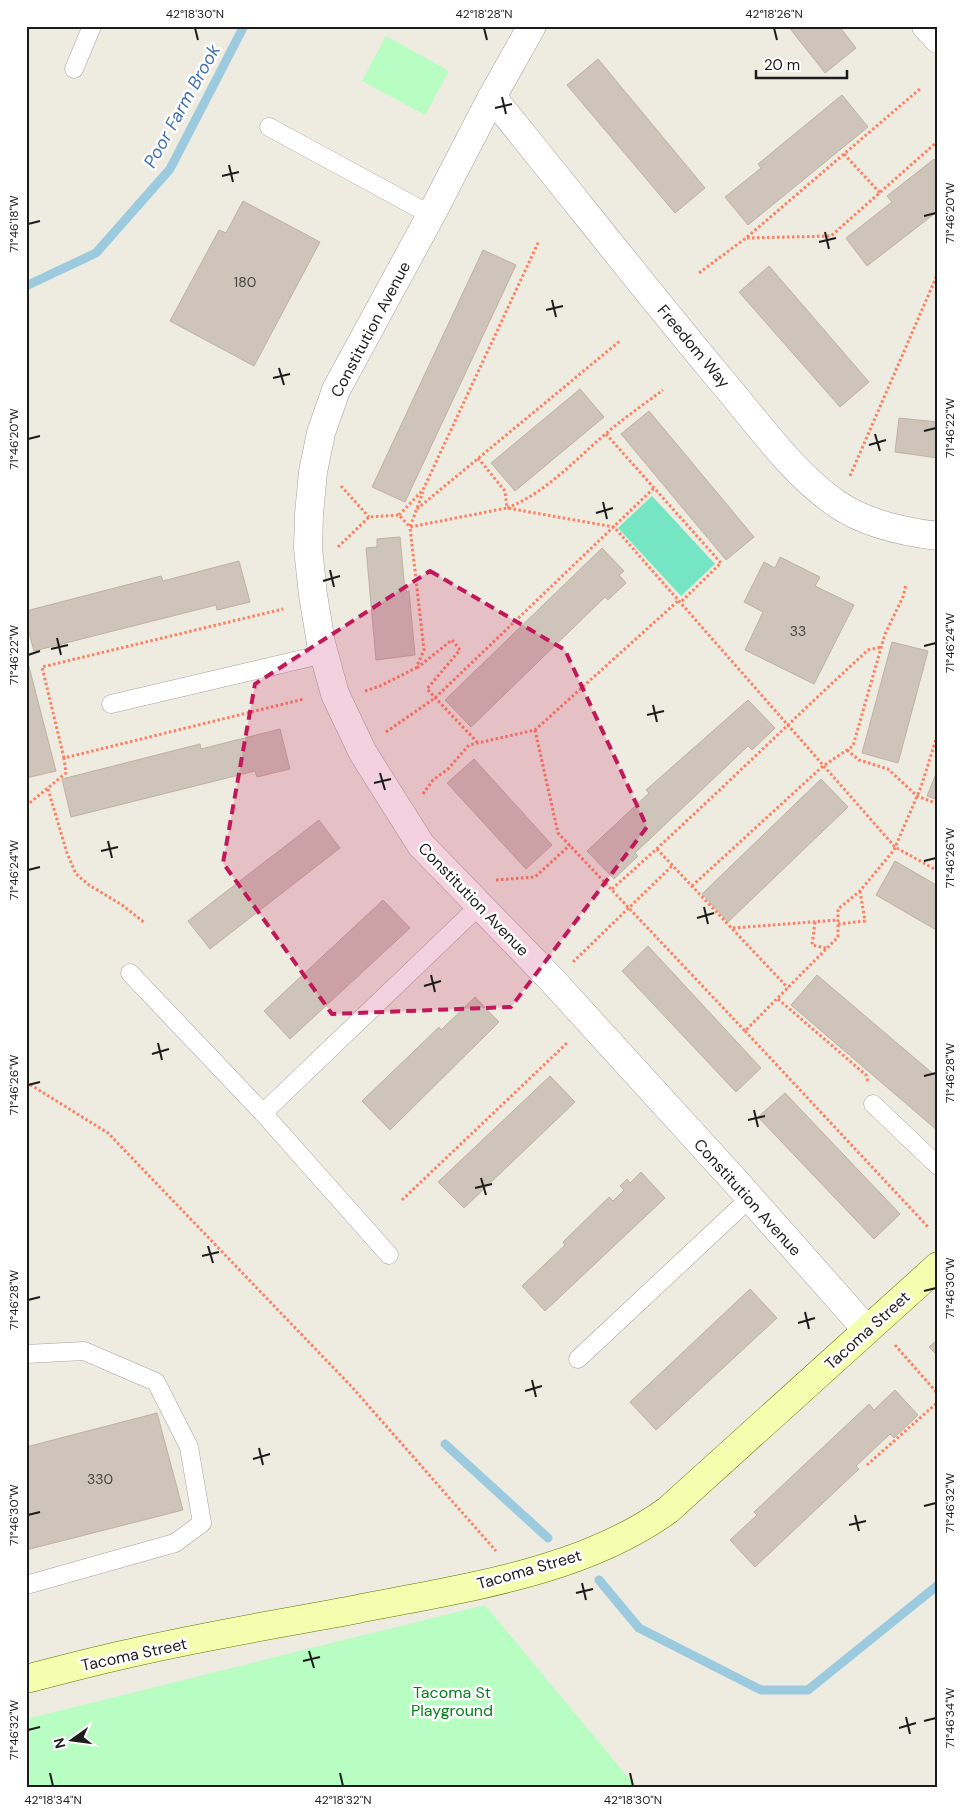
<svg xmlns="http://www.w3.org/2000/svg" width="964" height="1813" font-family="'DM Sans',sans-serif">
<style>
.park{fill:#b8fec3}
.pitch{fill:#76e5c4}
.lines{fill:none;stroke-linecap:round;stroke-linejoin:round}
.stream{stroke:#9ccbe0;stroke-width:9}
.building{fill:#cec4b9;stroke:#c1b2a1}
.lane-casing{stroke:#a3a3a3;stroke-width:19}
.street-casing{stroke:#a3a3a3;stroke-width:29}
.secondary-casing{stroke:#5e7500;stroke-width:29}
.path{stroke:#ff7f60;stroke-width:3;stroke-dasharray:2.5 2.5;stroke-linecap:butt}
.lane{stroke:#fff;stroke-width:18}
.street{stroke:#fff;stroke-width:28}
.secondary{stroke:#f3ffae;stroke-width:28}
.marked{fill:#c2185b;fill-opacity:0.2;stroke:#c2185b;stroke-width:4;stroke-dasharray:10 6;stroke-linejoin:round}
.ticks{fill:none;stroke:#1c1c1c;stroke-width:2}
.labels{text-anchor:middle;stroke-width:5;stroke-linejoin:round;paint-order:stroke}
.number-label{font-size:14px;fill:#484643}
.street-label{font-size:16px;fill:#1c1c1c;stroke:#fff}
.park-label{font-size:16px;fill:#028118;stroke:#fff}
.water-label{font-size:18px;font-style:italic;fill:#4170b2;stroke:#fff}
.neatline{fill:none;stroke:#1c1c1c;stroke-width:2}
.ticks-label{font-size:12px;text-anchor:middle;fill:#1c1c1c}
</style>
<rect width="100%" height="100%" fill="#eeebe0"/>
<g class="park">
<polygon points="386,36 449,71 425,115 362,81"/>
<polygon points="485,1605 636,1787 26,1787 26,1719"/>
</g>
<polygon class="pitch" points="652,496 715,564 681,596 618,528"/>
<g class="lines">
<g class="stream">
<polyline points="26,286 96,253 170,169 244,26"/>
<polyline points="445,1444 548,1538"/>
<polyline points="599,1580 639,1628 761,1690 808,1690 938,1585"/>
</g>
</g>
<g class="building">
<polygon points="788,26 839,26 856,48 825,73"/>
<polygon points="598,59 705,188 675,213 567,85"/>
<polygon points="842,95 868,127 748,225 725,197 761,168 758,164"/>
<polygon points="934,159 938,164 938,211 867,266 846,238 892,202 887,196"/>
<polygon points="243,201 320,242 254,366 170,321 219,230 226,233"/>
<polygon points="483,250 516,265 405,502 372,487"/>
<polygon points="769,266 869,382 840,407 739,292"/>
<polygon points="580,389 604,417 515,491 491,463"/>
<polygon points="649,411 754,537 726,560 621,434"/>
<polygon points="899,418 938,422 938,458 895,452"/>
<polygon points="400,537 405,591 409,591 415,655 376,660 366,548 377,547 377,539"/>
<polygon points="602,548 624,571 619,575 626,583 608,600 605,597 471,727 445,700"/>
<polygon points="780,557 820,577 815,586 854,605 814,684 745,650 763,612 744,602 764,562 775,568"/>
<polygon points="239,561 250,602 217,610 216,605 34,651 26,622 26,611 161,576 163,581"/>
<polygon points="892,642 928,651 898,763 862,753"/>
<polygon points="26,655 56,771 26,778"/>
<polygon points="748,700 775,728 752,750 748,746 635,853 638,856 614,879 587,851 649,793 646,790"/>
<polygon points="280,729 290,769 257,777 255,771 71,817 62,779 200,744 201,749"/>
<polygon points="474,759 552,845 526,869 447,783"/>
<polygon points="938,769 938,800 927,796"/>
<polygon points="821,779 848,807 728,922 702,894"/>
<polygon points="319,820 340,848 210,949 188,921"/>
<polygon points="895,861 938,886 938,931 876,895"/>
<polygon points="383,900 410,928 290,1039 264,1011"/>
<polygon points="648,946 761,1068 736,1092 622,971"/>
<polygon points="817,975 938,1078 938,1131 791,1005"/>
<polygon points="475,997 499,1022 390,1130 362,1101 439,1027 441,1030"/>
<polygon points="550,1076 575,1102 464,1208 438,1182"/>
<polygon points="785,1093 900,1214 874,1239 758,1117"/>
<polygon points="641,1172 665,1198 545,1311 522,1286 565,1245 563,1242 609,1197 613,1201 624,1190 620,1186 627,1179 630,1183"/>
<polygon points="750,1289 777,1318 656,1430 630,1402"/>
<polygon points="938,1339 938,1356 929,1347"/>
<polygon points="895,1390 918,1415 894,1438 890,1434 856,1466 859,1469 755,1567 730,1540 757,1515 754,1512 869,1404 874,1410"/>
<polygon points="157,1413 183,1510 26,1550 26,1447"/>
</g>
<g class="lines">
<defs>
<g id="lane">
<polyline points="74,69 92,26"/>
<polyline points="269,127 431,215"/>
<polyline points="111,704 324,654"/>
<polyline points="130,973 263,1113 389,1255"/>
<polyline points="873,1104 938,1166"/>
<polyline points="263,1113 480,905"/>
<polyline points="26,1354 84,1351 156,1382 189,1447 202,1523 175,1543 26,1585"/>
<polyline points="578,1359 750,1198"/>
</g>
<g id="street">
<polyline points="532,26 492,97 431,215 336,390 321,433 313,472 309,514 308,548 313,595 321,643 335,694 363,753 421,845 551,979 736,1182 867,1330"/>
<polyline points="926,26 938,39"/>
<path d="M492,97C569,191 643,287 721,380C757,422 791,472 837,504C866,524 904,532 938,536"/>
</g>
<path id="secondary" d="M26,1679C57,1671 87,1663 118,1656C197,1637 278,1624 358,1609C462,1588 581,1573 668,1510L938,1266"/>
</defs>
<use href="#lane" class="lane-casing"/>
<use href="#street" class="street-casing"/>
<use href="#secondary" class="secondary-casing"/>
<g class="path">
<polyline points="844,154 880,193"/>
<polyline points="747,238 831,236 938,141"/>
<polyline points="699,273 746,238 921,88"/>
<polyline points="606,434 721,563 681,602"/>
<path d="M478,458L505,491L507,508C545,493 572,463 602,437C621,420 643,405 663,390"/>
<polyline points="850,476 938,273"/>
<polyline points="341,486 369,517"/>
<polyline points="417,509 621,340"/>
<polyline points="399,515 423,490 539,241"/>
<polyline points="338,547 369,517 399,515 410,527 423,492"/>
<polyline points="417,668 452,640 460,650 427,689 477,742"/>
<polyline points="365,691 380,686 416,668 424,650 410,527 507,508 614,527 895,847 938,871"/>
<polyline points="535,730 558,833 745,1031 838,937 838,909 860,891 894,850 921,787 938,733"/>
<polyline points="386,732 435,698 654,488"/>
<polyline points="847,750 859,760 888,769 917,796 938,804"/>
<polyline points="64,758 42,667 283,609"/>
<polyline points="48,789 67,853 76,874 89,885 122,905 145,923"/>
<polyline points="423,794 433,780 448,769 469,745 535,730 679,600"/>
<polyline points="26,806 66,773 64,758 304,699"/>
<polyline points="657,849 788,988"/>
<polyline points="496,880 535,877 570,845"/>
<polyline points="692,886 823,766 853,746 885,634 903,597 906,584"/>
<path d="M612,889C699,812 782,729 868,650L881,647"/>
<polyline points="815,922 812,945 826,948"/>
<polyline points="838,924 865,921 860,891"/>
<polyline points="733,928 838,920"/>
<polyline points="573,962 673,865"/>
<polyline points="778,999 866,1075 868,1082"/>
<polyline points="745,1031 929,1228"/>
<polyline points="26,1082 108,1133 351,1386 496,1551"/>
<polyline points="402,1200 567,1043"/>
<polyline points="895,1345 938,1394"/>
<polyline points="867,1465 938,1402"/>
</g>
<use href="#lane" class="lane"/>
<use href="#street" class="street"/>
<use href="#secondary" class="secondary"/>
</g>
<path class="marked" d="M430,571L565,650L647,827L511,1007L332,1014L223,863L255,684Z"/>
<path class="ticks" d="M195,28L198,40M484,28L487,40M774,28L777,40M502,97L506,114M495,108L512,104M229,165L233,182M222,176L239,172M924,216L936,213M28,224L40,221M825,232L829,249M819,242L836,238M552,300L556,317M546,310L563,306M279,368L284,385M273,378L290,374M924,431L936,428M875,434L880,451M28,439L40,436M869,445L886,440M603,502L607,519M596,513L613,508M330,570L334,587M323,581L340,576M57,638L61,655M924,646L936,643M51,649L68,645M28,655L40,651M653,705L657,722M647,715L664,711M380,773L385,790M374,783L391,779M108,841L112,858M101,851L118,847M924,861L936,858M28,870L40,867M704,907L708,924M697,918L714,913M431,975L435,992M424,986L441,981M158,1043L162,1060M152,1054L169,1049M924,1076L936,1073M28,1085L40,1082M754,1110L758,1127M748,1120L765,1116M481,1178L486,1195M475,1188L492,1184M208,1246L213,1263M202,1256L219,1252M924,1291L936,1288M28,1300L40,1297M805,1312L809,1329M798,1323L815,1318M532,1380L536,1397M525,1391L542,1386M259,1448L263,1465M253,1459L270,1454M924,1506L936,1503M28,1515L40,1512M855,1515L859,1531M849,1525L866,1521M582,1583L586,1600M576,1593L593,1589M309,1651L314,1668M303,1661L320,1657M906,1717L910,1734M924,1721L936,1718M899,1728L916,1723M28,1730L40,1727M50,1773L53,1786M340,1773L343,1786M630,1773L633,1786"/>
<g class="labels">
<g class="number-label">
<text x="245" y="287">180</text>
<text x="798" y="636">33</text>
<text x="100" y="1484">330</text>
</g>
<g class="street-label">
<text transform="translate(370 329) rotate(-62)" y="6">Constitution Avenue</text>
<text transform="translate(694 346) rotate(50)" y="6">Freedom Way</text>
<text transform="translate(474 899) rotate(46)" y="6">Constitution Avenue</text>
<text transform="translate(748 1197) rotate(48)" y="6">Constitution Avenue</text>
<text transform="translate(867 1330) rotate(-42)" y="6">Tacoma Street</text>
<text transform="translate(529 1569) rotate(-16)" y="6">Tacoma Street</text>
<text transform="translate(134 1654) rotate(-12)" y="6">Tacoma Street</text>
</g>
<g class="park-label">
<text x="452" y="1698">Tacoma St<tspan x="452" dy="18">Playground</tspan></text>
</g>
<g class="water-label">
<text transform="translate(182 106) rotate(-61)" y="6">Poor Farm Brook</text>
</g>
</g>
<rect width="964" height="1813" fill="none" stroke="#ffffff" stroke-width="55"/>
<g transform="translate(72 1740) rotate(256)" stroke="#ffffff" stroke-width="4" paint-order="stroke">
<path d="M0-4L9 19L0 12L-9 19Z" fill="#1c1c1c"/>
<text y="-8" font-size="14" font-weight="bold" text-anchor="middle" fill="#1c1c1c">N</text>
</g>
<path d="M756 70v8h91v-8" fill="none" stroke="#1c1c1c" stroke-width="2.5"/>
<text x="764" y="70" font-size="15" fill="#1c1c1c" stroke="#ffffff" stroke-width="4" paint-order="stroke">20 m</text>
<rect x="28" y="28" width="908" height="1758" class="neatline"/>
<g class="ticks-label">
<text x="195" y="18">42°18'30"N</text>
<text x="484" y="18">42°18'28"N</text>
<text x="774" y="18">42°18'26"N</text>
<text transform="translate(950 213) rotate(-90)" y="4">71°46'20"W</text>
<text transform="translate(14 224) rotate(-90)" y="4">71°46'18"W</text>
<text transform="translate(950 428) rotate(-90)" y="4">71°46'22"W</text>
<text transform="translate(14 439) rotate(-90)" y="4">71°46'20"W</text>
<text transform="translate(950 643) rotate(-90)" y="4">71°46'24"W</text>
<text transform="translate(14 655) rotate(-90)" y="4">71°46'22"W</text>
<text transform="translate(950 858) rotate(-90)" y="4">71°46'26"W</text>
<text transform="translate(14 870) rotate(-90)" y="4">71°46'24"W</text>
<text transform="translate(950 1073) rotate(-90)" y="4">71°46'28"W</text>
<text transform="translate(14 1085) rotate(-90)" y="4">71°46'26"W</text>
<text transform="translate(950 1288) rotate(-90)" y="4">71°46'30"W</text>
<text transform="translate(14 1300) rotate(-90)" y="4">71°46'28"W</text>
<text transform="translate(950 1503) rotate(-90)" y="4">71°46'32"W</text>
<text transform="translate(14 1515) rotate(-90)" y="4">71°46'30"W</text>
<text transform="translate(950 1718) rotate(-90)" y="4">71°46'34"W</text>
<text transform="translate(14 1730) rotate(-90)" y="4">71°46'32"W</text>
<text x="53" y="1804">42°18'34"N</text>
<text x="343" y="1804">42°18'32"N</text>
<text x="633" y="1804">42°18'30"N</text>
</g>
</svg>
